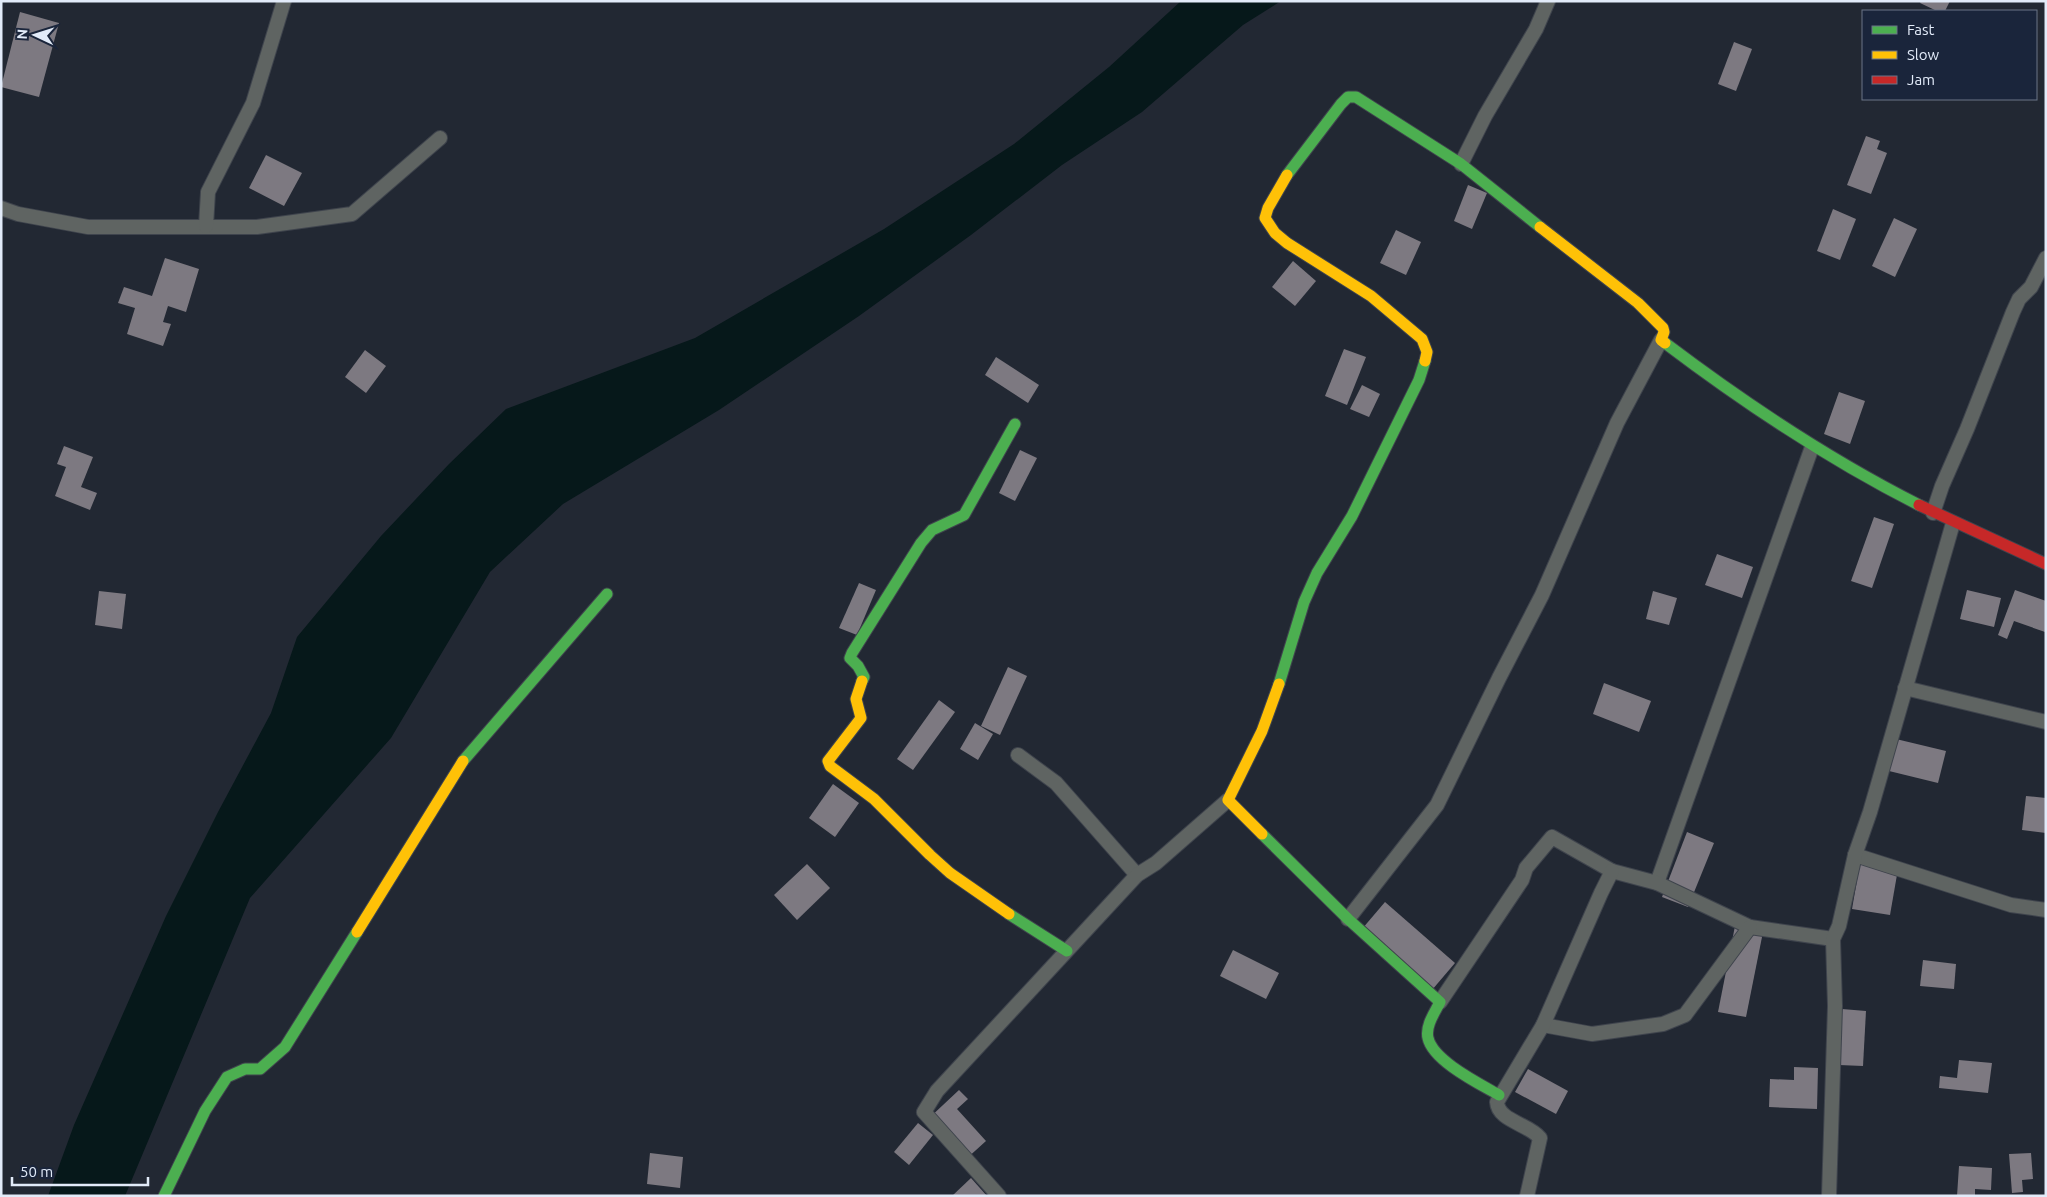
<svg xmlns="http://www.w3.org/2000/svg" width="2047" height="1197" font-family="Ubuntu,sans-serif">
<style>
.water{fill:#06181a}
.building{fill:#7d7981}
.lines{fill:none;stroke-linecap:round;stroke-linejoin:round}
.street-casing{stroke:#3f444d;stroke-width:16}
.fast-casing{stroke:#3f444d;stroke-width:13}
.slow-casing{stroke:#3f444d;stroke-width:13}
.jam-casing{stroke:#3f444d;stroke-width:13}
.street{stroke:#5f6462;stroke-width:14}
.fast{stroke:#4caf50;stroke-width:11}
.slow{stroke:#ffc107;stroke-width:11}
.jam{stroke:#c62828;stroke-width:11}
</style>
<rect width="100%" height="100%" fill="#222833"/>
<polygon class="water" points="1181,1 1281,1 1243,25 1142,112 1062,165 971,235 859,316 719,410 563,504 490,572 391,738 250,898 125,1196 48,1196 74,1125 166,916 218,812 271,713 297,637 381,536 449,464 506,409 695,338 884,229 1014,144 1109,67"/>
<g class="building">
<polygon points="1921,1 1950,1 1945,11 1937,11 1920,3"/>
<polygon points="20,12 59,23 39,97 1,87"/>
<polygon points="1734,42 1752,49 1736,91 1718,84"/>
<polygon points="1866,136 1880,141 1877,149 1887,153 1871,194 1847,185"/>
<polygon points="266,155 302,173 284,206 249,188"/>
<polygon points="1468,185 1487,193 1472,229 1454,221"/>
<polygon points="1833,209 1856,219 1840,260 1817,251"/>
<polygon points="1894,218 1917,229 1895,277 1872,266"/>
<polygon points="1396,230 1421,242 1406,275 1380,263"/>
<polygon points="165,258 199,269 186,312 168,306 163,322 171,324 163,346 127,334 135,308 118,303 124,287 152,296"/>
<polygon points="1293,261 1316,281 1295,306 1272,287"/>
<polygon points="1344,349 1366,357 1347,405 1325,396"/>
<polygon points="365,350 386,366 366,393 345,377"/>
<polygon points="996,357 1039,385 1028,403 985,375"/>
<polygon points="1362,385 1380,394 1369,417 1350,409"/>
<polygon points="1839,392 1865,401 1850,444 1824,434"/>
<polygon points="64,446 93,457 81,487 97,493 90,510 55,496 66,467 57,464"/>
<polygon points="1020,450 1037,458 1015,501 999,493"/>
<polygon points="1874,517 1894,524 1872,588 1851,581"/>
<polygon points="1717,554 1753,567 1742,598 1705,585"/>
<polygon points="859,583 876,590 857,635 839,628"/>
<polygon points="1967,590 2001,598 1994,627 1960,619"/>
<polygon points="2015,590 2046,601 2045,632 2014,621 2007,639 1998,635"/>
<polygon points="99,591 126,594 122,629 95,625"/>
<polygon points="1653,591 1677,598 1669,625 1646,619"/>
<polygon points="1008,667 1027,676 1000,735 981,726"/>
<polygon points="1604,683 1651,701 1639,732 1593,714"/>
<polygon points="939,700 955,712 913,770 897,759"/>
<polygon points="975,723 993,734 978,760 960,749"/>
<polygon points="1896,739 1946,751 1938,783 1889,771"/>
<polygon points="833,784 859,803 835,837 809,818"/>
<polygon points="2026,796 2046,798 2046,833 2022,830"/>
<polygon points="1687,832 1714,843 1688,907 1662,897"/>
<polygon points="1860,863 1898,869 1890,915 1852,909"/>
<polygon points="807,864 830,888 797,920 774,895"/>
<polygon points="1385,902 1455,963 1432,990 1362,929"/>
<polygon points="1735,926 1763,932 1746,1017 1718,1012"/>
<polygon points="1233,950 1279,973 1266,999 1220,976"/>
<polygon points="1923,960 1956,964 1954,989 1920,986"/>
<polygon points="1842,1009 1866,1011 1863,1066 1839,1065"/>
<polygon points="1959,1060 1992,1063 1988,1093 1939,1088 1940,1076 1957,1078"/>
<polygon points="1794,1067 1818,1068 1817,1109 1769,1107 1770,1079 1794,1080"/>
<polygon points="1528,1069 1568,1091 1556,1114 1515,1092"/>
<polygon points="959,1090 968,1099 957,1109 986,1141 965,1160 927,1120"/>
<polygon points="918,1123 933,1135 909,1165 894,1152"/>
<polygon points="650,1153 683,1157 680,1188 647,1184"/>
<polygon points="2031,1153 2033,1179 2022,1180 2023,1192 2012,1193 2009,1154"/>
<polygon points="1959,1166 1992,1168 1991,1190 1975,1189 1975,1196 1957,1196"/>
<polygon points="971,1178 987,1196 952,1196"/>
</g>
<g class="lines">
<defs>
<g id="street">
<polyline points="1461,164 1485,116 1536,29 1548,1"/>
<polyline points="1,208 18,214 88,227 257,227 352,214 440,138"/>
<polyline points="206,226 208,192 253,103 284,1"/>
<polyline points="1933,513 1942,486 1967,429 2013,312 2019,299 2031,287 2046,258"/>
<polyline points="1905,688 2046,722"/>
<polyline points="1018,755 1056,783 1137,875"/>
<polyline points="1855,855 2011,905 2046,910"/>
<polyline points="1657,883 1812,447"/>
<polyline points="1348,919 1437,805 1499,678 1542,595 1617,423 1661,340"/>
<polyline points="1440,1002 1522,880 1526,868 1552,837 1612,871 1657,883 1750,927 1833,939"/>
<polyline points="1543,1025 1592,1034 1663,1024 1685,1015 1750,927"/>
<polyline points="999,1196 924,1112 937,1091 1137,875 1156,863 1228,800"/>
<path d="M1527,1196L1540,1138C1529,1124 1498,1121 1497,1102L1543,1025L1601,893L1612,871"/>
<polyline points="1829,1196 1835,1006 1833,939 1839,926 1855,855 1870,812 1953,523"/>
</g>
<g id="fast">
<polyline points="1287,175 1341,104 1348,97 1356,97 1461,164 1540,227"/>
<path d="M1665,343C1747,405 1828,459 1919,505"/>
<polyline points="862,681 864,677 858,666 850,658 852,653 921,543 932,530 964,515 1015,424"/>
<polyline points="1279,684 1304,602 1317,573 1352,516 1419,380 1425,361"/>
<polyline points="463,761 607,594"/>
<path d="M1262,834L1348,919L1440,1002C1435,1012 1425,1026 1428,1038C1433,1061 1480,1084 1499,1095"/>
<polyline points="1009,914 1067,951"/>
<polyline points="164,1196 205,1111 227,1077 245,1069 260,1069 285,1047 357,932"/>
</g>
<g id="slow">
<polyline points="1287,175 1268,208 1265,218 1275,233 1287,243 1371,296 1422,339 1427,352 1425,361"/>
<polyline points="1540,227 1638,303 1663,328 1664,332 1661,340 1665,343"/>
<polyline points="862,681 856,699 861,718 828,761 830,766 874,799 930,855 950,873 1009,914"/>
<polyline points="1262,834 1228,800 1262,731 1279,684"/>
<polyline points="357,932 463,761"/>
</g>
<polyline id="jam" points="1919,505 2046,564"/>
</defs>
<use href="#street" class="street-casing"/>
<use href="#fast" class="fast-casing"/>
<use href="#slow" class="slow-casing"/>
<use href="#jam" class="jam-casing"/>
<use href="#street" class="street"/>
<use href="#fast" class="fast"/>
<use href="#slow" class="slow"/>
<use href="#jam" class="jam"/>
</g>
<rect width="2047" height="1197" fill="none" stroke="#e2ebf9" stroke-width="5"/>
<rect x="1862" y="10" width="175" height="90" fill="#1a253b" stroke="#6a7487"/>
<rect x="1872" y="26" width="25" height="8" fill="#4caf50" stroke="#6a7487"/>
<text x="1907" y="35" font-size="15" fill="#e2ebf9">Fast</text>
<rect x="1872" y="51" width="25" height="8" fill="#ffc107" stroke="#6a7487"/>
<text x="1907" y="60" font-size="15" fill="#e2ebf9">Slow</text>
<rect x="1872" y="76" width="25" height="8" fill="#c62828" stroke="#6a7487"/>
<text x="1907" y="85" font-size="15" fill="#e2ebf9">Jam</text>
<g transform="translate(35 35) rotate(274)" stroke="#1a253b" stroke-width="4" paint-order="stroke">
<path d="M0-4L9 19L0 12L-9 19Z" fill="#e2ebf9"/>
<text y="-8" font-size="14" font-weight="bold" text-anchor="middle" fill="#e2ebf9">N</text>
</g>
<path d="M12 1177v8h136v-8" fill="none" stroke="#e2ebf9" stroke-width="2.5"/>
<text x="20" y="1177" font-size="15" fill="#e2ebf9" stroke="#1a253b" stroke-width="4" paint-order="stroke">50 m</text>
</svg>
